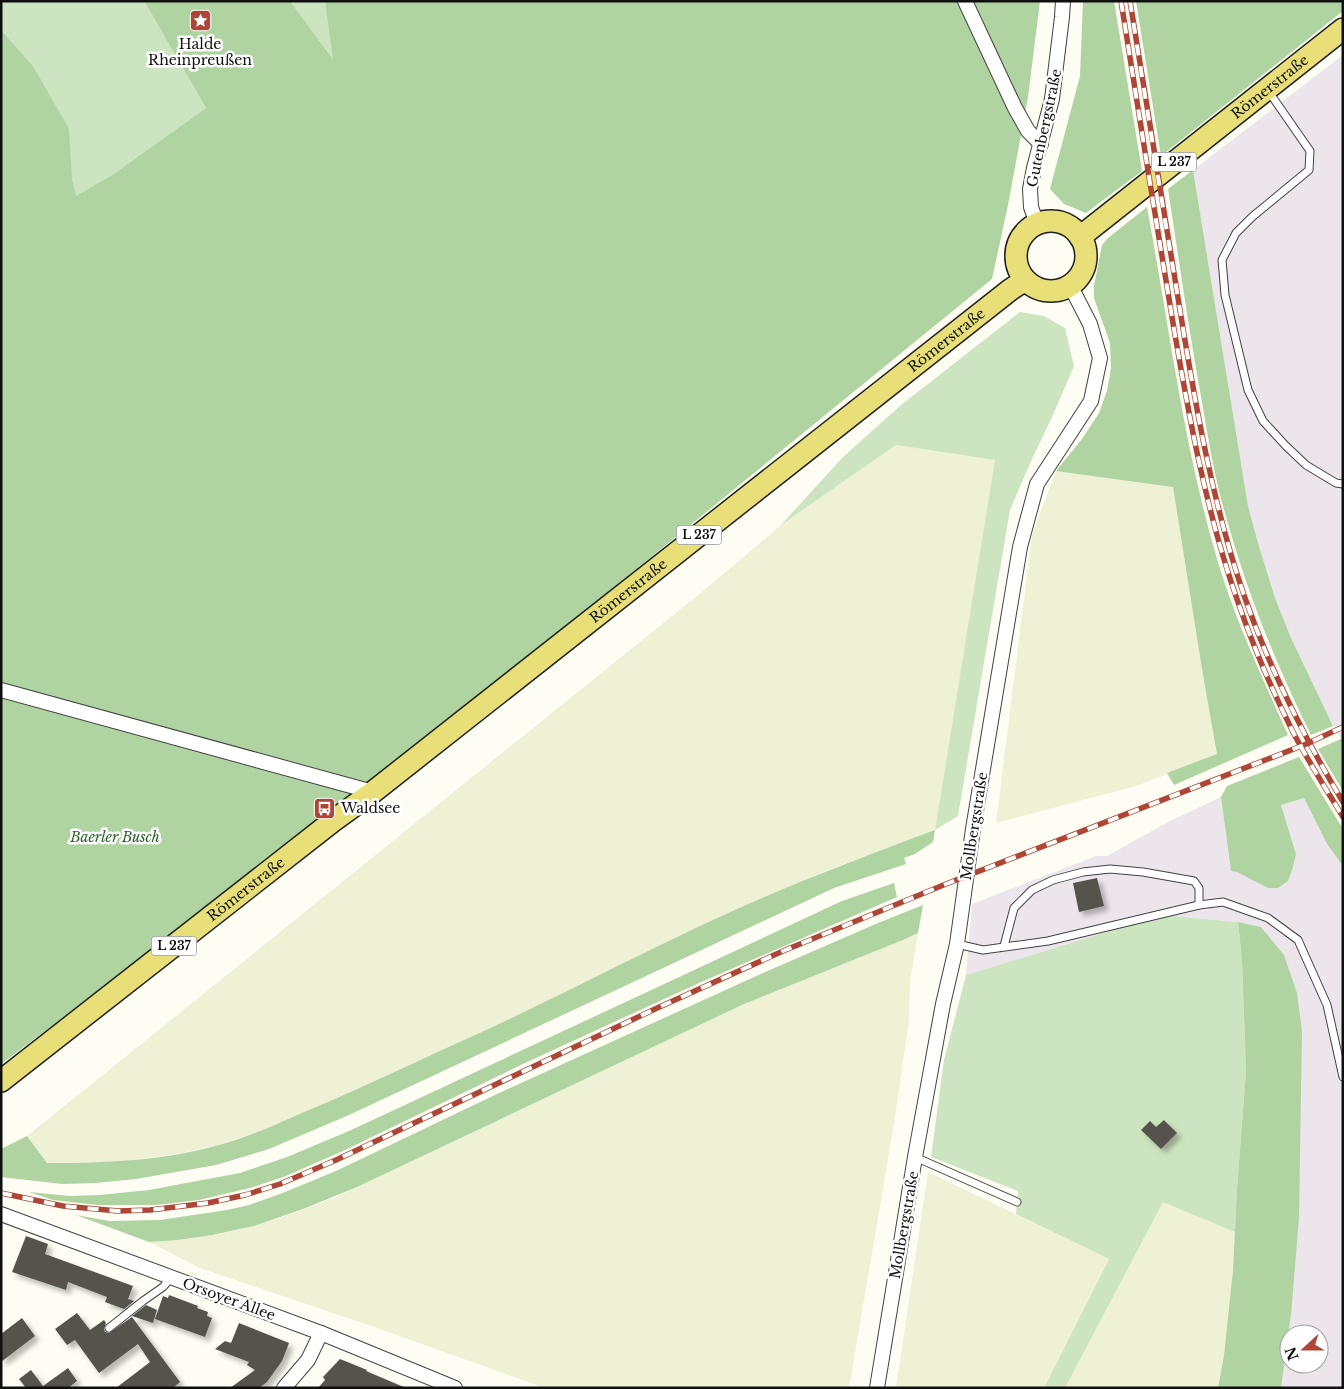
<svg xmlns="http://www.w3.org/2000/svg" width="1344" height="1389" font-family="'Libre Baskerville',serif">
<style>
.industrial{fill:#ece5ec;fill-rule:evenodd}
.farmland{fill:#eff1d5}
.green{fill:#cde4c0}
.forest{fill:#afd3a1}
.building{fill:#56524d;filter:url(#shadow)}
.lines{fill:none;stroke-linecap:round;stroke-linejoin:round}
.lane-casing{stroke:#424242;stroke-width:9}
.street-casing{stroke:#424242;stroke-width:16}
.primary-casing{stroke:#202020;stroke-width:24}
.lane{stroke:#fff;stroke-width:7}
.street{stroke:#fff;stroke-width:14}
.primary{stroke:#e8df78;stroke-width:21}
.rail-casing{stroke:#af4537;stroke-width:5.5}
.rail{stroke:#fff;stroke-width:4;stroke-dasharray:11;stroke-linecap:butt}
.labels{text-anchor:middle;stroke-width:5;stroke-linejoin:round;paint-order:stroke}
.shield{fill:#fff;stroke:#575757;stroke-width:1}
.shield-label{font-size:12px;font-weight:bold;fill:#0f0f0f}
.poi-label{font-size:14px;fill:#0f0f0f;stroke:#fff}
.street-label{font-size:14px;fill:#0f0f0f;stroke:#fff}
.park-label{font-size:14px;font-style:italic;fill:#295f27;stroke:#fff}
</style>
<defs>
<filter id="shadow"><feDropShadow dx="4.5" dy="4.5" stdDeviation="2.5" flood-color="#0004"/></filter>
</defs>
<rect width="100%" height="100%" fill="#fdfdf3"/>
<g class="industrial">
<polygon points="1343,55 1343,738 1341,739 1329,718 1291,638 1275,598 1258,543 1248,506 1193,170"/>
<path d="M1221,797L1231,871L1237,872L1296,854L1281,805L1304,798L1327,844L1343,866V1388H1281L1291,1315L1261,927L1238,922L1162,915L966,975L972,904L1096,856H1107L1168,822ZM1289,1334H1319V1364H1289Z"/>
</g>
<g class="farmland">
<polygon points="896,445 996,460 935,830 833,868 724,915 486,1030 312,1109 260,1131 219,1145 177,1154 121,1162 47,1163 27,1136 708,587 781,525"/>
<polygon points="1056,471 1173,486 1202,669 1218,755 1136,786 996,823 1032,535"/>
<polygon points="918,933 910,983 909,1021 893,1130 849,1388 545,1388 380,1329 200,1268 149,1242 212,1235 238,1230 277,1219 334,1198 744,1004 903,940"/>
<polygon points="928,1172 1109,1259 1044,1388 896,1388"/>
<polygon points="1163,1201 1235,1232 1233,1270 1224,1355 1218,1388 1065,1388"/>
</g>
<g class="green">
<polygon points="1,1 144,1 206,108 112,175 75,197 72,179 33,66 1,30"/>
<polygon points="290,1 325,1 334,60"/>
<polygon points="1020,312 1044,316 1065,328 1074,366 1053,415 1032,459 1010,510 958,816 935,830 995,460 896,445 781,525 843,457 901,405"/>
<polygon points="1162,915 1238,922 1242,961 1246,1071 1237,1189 1235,1232 1163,1202 1065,1388 1044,1388 1109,1259 1016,1214 1018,1191 931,1157 944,1060 966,975"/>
</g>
<g class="forest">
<polygon points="144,1 290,1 333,59 325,1 1040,1 1028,97 1008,205 992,279 357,797 1,1064 1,30 33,66 69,129 72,179 76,196 112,175 206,108"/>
<polygon points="1083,1 1114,1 1142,171 1086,213 1064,204 1050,189 1080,76"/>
<polygon points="1136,1 1343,1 1343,11 1161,156"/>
<path d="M1193,170L1248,506L1258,543L1275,598L1291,638L1333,726L1311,735C1272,657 1241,576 1219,491C1212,462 1207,432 1202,402C1189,331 1179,260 1168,189Z"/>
<path d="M1147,207C1169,325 1183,444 1217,559C1235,620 1262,677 1288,735L1174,785L1167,773L1217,754L1202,669L1173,487L1056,471L1082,439L1099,413L1107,391L1111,368L1110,343L1094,298V286L1102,245L1108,238Z"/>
<polygon points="1343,738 1343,791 1318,749"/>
<polygon points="1299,757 1343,829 1343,866 1327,844 1304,798 1281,805 1296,854 1293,867 1288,881 1278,888 1268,888 1237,872 1231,871 1221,797 1227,786"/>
<path d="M935,830L933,842L915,854L904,858L906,864L834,888L349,1115L269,1149L216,1165L136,1179L96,1183L62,1184L1,1177V1149L27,1136L47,1163C105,1163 163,1161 219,1145C245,1138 270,1127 295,1116C348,1094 400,1069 453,1045C545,1004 634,956 726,914C794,883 865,856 935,830Z"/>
<polygon points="894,883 897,897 699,983 525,1063 343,1151 286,1176 250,1188 199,1200 156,1205 97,1205 53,1200 29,1192 70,1196 100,1195 149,1190 240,1173 287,1157 349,1131 842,901"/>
<polygon points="923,905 918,933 903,940 744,1004 357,1187 303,1209 254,1226 212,1235 177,1240 149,1242 76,1215 109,1221 160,1220 227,1210 249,1205 280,1194 336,1171 497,1094 763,973 878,923"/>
<polygon points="1238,922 1261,927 1284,955 1297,993 1302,1031 1299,1217 1291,1315 1281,1388 1218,1388 1224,1355 1233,1270 1237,1189 1246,1071 1242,961"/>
</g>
<g class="building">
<polygon points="1097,878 1104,906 1079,912 1073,883"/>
<polygon points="1164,1120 1177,1133 1161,1149 1141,1130 1150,1121 1156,1127"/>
<polygon points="26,1236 48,1244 45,1254 133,1286 128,1299 134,1301 124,1309 105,1302 107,1297 68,1282 66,1290 12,1272"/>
<polygon points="169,1295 198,1306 197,1308 208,1312 207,1316 212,1318 205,1337 155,1319 163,1296 168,1298"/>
<polygon points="146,1305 157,1310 153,1323 132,1316"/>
<polygon points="77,1313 90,1330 104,1320 106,1323 104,1329 105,1332 109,1333 132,1317 180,1382 173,1388 116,1388 150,1362 138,1344 99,1373 75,1340 67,1345 55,1329"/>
<polygon points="22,1318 35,1336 1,1362 1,1334"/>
<polygon points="239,1323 289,1343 282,1361 267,1382 259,1388 230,1388 255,1370 247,1365 249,1362 215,1349 225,1341 231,1343"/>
<polygon points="340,1359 367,1370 366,1371 406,1388 318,1388 325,1380 323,1377"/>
<polygon points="68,1368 77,1381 68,1388 26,1388 19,1379 31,1370 43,1386"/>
</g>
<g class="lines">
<defs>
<g id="lane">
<polyline points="1269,92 1310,151 1309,170 1252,217 1236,233 1222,260 1225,295 1248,390 1263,421 1286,446 1306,465 1336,483 1343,484"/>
<polyline points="957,944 983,950 1048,941 1199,905 1223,902 1268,918 1298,940 1327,1005 1343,1077"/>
<polyline points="1004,946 1014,908 1032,890 1053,880 1083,872 1110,869 1143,872 1194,881 1199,888 1199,905"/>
<polyline points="915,1157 1017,1202"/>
<polyline points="109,1328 143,1301 163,1287 171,1278"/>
</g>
<g id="street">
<polyline points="965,1 1015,108 1028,131 1041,144"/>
<polyline points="1037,224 1031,207 1030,189 1034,168 1052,99 1062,17 1063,1"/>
<polyline points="1,690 373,792"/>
<polyline points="1,1214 321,1333 455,1388"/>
<polyline points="284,1388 308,1360 321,1333"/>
<polyline points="877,1388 915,1157 943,1004 957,944 973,829 1020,547 1037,484 1091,401 1100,358 1090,324 1070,285"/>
</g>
<g id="primary">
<circle cx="1051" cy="256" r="35"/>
<path id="s1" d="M1080,237L1343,29"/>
<path id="s2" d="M1,1081L333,821L373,792L1010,290L1025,280"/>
</g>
</defs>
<use href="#lane" class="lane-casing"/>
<use href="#street" class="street-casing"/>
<use href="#primary" class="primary-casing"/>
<use href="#lane" class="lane"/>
<use href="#street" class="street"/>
<use href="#primary" class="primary"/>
<defs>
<g id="rail">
<path d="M1121,1C1138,108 1155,216 1173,323C1189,417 1206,512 1238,602C1253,646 1272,690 1293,732C1308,761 1326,789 1343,817"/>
<path d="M1130,1C1146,102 1162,203 1179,304C1195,403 1212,503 1245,598C1270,670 1304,737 1343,802"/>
<polyline points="1,1193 63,1206 118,1211 150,1210 208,1203 245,1195 280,1184 336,1160 655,1009 783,951 946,884 1304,745 1343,727"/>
</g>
</defs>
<use href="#rail" class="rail-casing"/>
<use href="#rail" class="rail"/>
</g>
<defs>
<symbol id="sight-square" viewBox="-11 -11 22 22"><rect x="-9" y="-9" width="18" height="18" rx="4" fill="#af4537" stroke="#fff"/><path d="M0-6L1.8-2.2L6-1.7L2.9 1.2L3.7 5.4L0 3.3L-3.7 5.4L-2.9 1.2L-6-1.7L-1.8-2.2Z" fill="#fff"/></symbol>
<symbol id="bus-square" viewBox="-11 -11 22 22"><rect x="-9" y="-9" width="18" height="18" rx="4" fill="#af4537" stroke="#fff"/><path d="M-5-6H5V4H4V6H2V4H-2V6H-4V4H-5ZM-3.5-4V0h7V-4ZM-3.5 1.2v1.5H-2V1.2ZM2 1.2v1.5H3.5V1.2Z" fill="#fff"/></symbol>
</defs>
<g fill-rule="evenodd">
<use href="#sight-square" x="188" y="8" width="25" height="25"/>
<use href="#bus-square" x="312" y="796" width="25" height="25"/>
</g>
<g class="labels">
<g class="shield">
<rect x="1151.5" y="152.5" width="45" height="19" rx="4"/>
<rect x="676.5" y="525.5" width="45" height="19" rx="4"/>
<rect x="151.5" y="936.5" width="45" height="19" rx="4"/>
</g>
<g class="shield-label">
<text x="1174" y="166">L 237</text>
<text x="699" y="539">L 237</text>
<text x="174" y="950">L 237</text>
</g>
<g class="poi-label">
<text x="200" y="49">Halde<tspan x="200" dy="16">Rheinpreußen</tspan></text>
<text x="341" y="813" text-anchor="start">Waldsee</text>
</g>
<g class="street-label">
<text dy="5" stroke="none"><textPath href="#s1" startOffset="242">Römerstraße</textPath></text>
<text transform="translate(1044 128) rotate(-78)" y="5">Gutenbergstraße</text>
<text dy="5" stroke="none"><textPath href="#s2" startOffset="1201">Römerstraße</textPath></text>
<text dy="5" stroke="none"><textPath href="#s2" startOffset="796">Römerstraße</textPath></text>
<text transform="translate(974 826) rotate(-81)" y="5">Mollbergstraße</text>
<text dy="5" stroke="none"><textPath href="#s2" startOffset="311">Römerstraße</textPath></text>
<text transform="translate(904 1225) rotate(-80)" y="5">Mollbergstraße</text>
<text transform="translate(229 1299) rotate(20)" y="5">Orsoyer Allee</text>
</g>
<g class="park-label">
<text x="115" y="842">Baerler Busch</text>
</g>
</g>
<rect width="1344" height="1389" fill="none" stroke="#0f0f0f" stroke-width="5"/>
<g transform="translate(1304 1349) rotate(249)"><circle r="24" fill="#ffffff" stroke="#9f9f9f"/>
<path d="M0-4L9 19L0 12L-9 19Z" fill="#af4537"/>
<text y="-8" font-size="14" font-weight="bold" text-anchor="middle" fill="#0f0f0f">N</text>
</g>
</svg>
